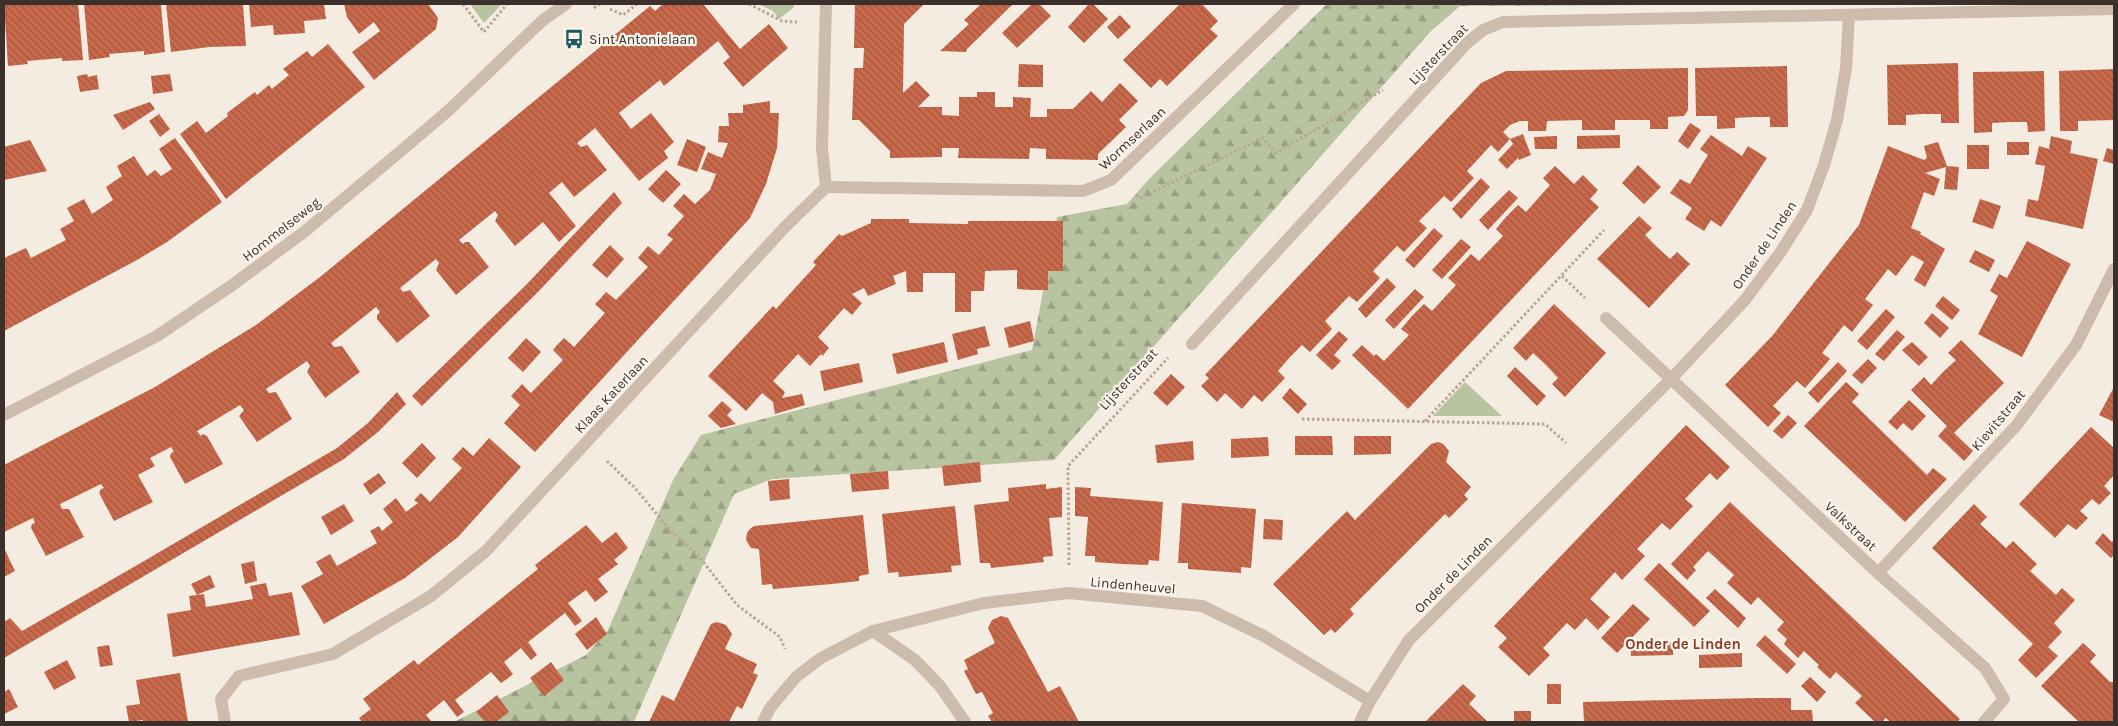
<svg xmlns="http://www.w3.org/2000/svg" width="2118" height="726" font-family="Karla,sans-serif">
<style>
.grass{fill:#b8c4a0}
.forest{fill:url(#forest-firs)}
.building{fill:url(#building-back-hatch)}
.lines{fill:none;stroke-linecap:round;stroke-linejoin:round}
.path{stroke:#b9a596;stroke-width:3;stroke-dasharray:2.5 2.5;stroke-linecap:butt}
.minor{stroke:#cdbbac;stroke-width:12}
.labels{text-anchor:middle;stroke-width:4.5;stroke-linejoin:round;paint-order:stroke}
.poi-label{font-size:14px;fill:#3b302b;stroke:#fbf5ee;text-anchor:start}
.street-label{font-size:14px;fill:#3b302b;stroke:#fbf5ee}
.neighbourhood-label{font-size:15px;font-weight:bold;fill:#8c3b22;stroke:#fbf5ee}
</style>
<defs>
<pattern id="forest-firs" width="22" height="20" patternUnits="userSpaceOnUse" patternTransform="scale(1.25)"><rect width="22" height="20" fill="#b8c4a0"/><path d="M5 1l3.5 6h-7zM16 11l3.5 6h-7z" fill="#97a083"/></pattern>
<pattern id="building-back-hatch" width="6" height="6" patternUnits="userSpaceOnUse" patternTransform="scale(1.25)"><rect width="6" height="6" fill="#c8694b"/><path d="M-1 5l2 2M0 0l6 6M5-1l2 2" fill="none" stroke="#a4573f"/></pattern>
</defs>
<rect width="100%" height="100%" fill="#f4ebe1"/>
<g class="grass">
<polygon points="470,4 502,4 484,23"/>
<polygon points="758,4 794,4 794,7 779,19 773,11"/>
<polygon points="1465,382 1502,416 1433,416"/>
</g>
<polygon class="forest" points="1327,4 1827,4 1460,6 1430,32 1054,460 772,479 734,494 634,722 454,722 586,655 608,630 673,480 701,435 1032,350 1057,217 1127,204 1150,178"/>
<g class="building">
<polygon points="4,4 78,4 83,60 62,61 62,58 27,61 28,64 8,66"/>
<polygon points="84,4 161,4 165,52 144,55 144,51 109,54 110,57 89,60"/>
<polygon points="166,4 243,4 246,46 209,47 171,52"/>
<polygon points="249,4 324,4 326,19 304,21 305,33 274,35 273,25 251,27"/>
<polygon points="344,4 428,4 438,18 436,29 374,80 352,52 380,31 374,22 359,34 347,17"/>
<polygon points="663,4 703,4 740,49 769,24 788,48 743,87 723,63 730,57 718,41 664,86 660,80 619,113 631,129 651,113 674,142 664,151 668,158 639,181 595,128 577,143 581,147 587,145 607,170 574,197 562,182 549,193 576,226 559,242 543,222 515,246 495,221 498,215 495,211 459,240 463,244 465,242 469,242 489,267 456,295 436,270 439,263 436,259 400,288 403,292 410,290 430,316 397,343 377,319 377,315 380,312 376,307 331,343 334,347 342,346 360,372 325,398 307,372 310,366 307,361 266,389 269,393 276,392 292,419 257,442 239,416 244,410 240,405 197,431 201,436 203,434 207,436 223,464 185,484 170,457 171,453 174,452 171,447 150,458 155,466 138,475 153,502 114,521 99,493 101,489 104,488 101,484 60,504 62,509 69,509 84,537 46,556 31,528 32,524 35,523 33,518 4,532 4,465 155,387 256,325 320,277 650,6 655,11"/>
<polygon points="855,4 924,4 904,24 903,93 916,81 930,95 918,107 942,107 942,115 959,116 959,97 977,97 977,92 995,92 995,107 1013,107 1013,97 1031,98 1030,117 1047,117 1047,109 1073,109 1091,91 1102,102 1120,83 1138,101 1119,120 1126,127 1098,154 1098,160 1046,159 1046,149 1030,148 1029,159 958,158 959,148 942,148 942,157 890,158 890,151 859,120 852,120 854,68 863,68 864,48 854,48"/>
<polygon points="981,4 1013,4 967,49 966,52 940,51 969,24 964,20"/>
<polygon points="1032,4 1039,4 1051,16 1017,48 1002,33"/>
<polygon points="1089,4 1093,4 1108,19 1084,43 1068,27"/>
<polygon points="1180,4 1202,4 1218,21 1210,29 1218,36 1167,86 1160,79 1151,88 1123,60"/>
<polygon points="1120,15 1131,27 1118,39 1107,27"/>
<polygon points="328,44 365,87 226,199 180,134 197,121 206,133 228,116 227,113 255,92 257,95 269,85 272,89 289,75 283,69 307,51 312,57"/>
<polygon points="1958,63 1959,123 1941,123 1941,114 1923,114 1906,115 1906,125 1888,125 1887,65"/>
<polygon points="1019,64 1043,65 1043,87 1018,87"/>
<polygon points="1787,66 1788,127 1770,127 1770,117 1753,117 1735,118 1735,128 1717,129 1717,116 1696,116 1695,68"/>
<polygon points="1688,68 1688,110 1684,116 1668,117 1668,129 1650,129 1650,120 1615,120 1615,130 1582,130 1582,120 1547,121 1546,131 1528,131 1528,121 1520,121 1510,125 1503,132 1510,139 1498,152 1491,145 1467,171 1474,178 1451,202 1444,196 1419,221 1427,228 1404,252 1397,246 1373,271 1380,278 1357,302 1349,296 1325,321 1332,329 1310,352 1302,345 1289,358 1278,371 1285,378 1262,402 1254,395 1242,409 1225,393 1217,402 1201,386 1209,378 1205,375 1481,83 1506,71"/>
<polygon points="2114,69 2114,120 2078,121 2078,131 2060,131 2059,71"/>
<polygon points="2044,71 2045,131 2028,132 2027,122 2009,122 1992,123 1992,132 1974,133 1973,72"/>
<polygon points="87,74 88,77 97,75 99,89 80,92 77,76"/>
<polygon points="170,74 173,91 153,94 151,76"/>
<polygon points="770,101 770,113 779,113 777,148 766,184 750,218 535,452 504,423 520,405 511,396 522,384 531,393 563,360 553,350 558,344 564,338 574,347 605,313 595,304 600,299 606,292 616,300 648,267 638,258 648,246 659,255 673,239 667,235 684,216 673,206 684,194 695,204 710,190 716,174 701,169 708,152 722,158 728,143 718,142 719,126 729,126 728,113 743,113 743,105"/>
<polygon points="150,102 155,109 123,130 113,115"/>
<polygon points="159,114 170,129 160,137 149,121"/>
<polygon points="1690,123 1701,130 1688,149 1678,141"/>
<polygon points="1523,134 1531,155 1519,160 1518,158 1507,169 1498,160 1513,144 1510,139"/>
<polygon points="1620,135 1620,148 1577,149 1577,136"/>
<polygon points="1711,135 1742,156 1748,146 1767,158 1721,227 1711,220 1704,231 1685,219 1692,208 1670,193 1680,179 1690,184 1708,155 1700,149"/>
<polygon points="1557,136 1557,149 1535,149 1534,137"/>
<polygon points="2051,136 2072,141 2070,153 2098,159 2083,229 2025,216 2028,199 2038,201 2042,184 2045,166 2035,164 2039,146 2049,149"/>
<polygon points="175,138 222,202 167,242 137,260 4,331 4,258 26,248 31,258 66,240 60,229 74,221 67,208 84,199 92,214 113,200 106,187 122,176 117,166 134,156 147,176 155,170 161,176 172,169 159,149"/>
<polygon points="687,139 706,147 697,172 677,165"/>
<polygon points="30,140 47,171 4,180 4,147"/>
<polygon points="1938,142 1947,166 1959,167 1957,190 1944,189 1946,167 1925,173 1940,179 1934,196 1924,192 1911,228 1921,232 1920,234 1945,249 1925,287 1914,280 1924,262 1912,255 1896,276 1888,269 1865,299 1873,305 1852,332 1844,325 1822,353 1830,359 1805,388 1797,381 1773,406 1781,413 1768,427 1725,385 1773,335 1859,225 1888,146 1924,160 1927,158 1924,146"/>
<rect x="2007" y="142" width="22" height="13"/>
<rect x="1967" y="145" width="22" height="24"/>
<polygon points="2107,148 2114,150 2114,164 2103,161"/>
<polygon points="1638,165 1661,187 1644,204 1622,183"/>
<polygon points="1555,166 1574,184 1583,175 1598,190 1590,199 1599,207 1408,409 1352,355 1362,345 1374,356 1376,354 1384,361 1409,335 1401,329 1412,316 1424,304 1432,311 1456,285 1448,278 1471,254 1479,261 1503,236 1496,229 1506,217 1518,205 1526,212 1550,185 1543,178"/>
<polygon points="666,170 681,184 663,203 648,189"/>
<polygon points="1481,178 1490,187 1461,219 1452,209"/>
<polygon points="1509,190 1518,198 1488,230 1479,220"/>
<polygon points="614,192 622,203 538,292 422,406 412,396 526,285"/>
<polygon points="1980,199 2001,206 1993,229 1972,222"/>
<polygon points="1639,216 1652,228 1645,235 1658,248 1670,259 1677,252 1690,264 1649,308 1597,259"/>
<polygon points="871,219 909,219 909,223 968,224 968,221 1063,221 1063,271 1048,271 1048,290 1031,290 1017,289 1017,270 985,271 984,291 971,291 971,312 955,312 955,273 923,273 923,292 907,292 906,271 893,276 896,284 868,296 864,288 852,294 862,303 852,315 844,308 818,337 829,348 824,354 823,356 821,354 810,366 798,354 773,381 785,392 782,398 802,394 805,405 775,414 773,402 762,393 746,411 708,376 773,306 776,309 816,265 813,262 839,234 842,236 871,223"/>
<polygon points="1434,228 1443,236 1414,268 1405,260"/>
<polygon points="1461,239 1471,247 1442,279 1432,270"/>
<polygon points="2027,241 2071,264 2022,357 1978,334 1998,296 1990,291 1999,274 2007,278"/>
<polygon points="610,245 624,259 607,278 592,265"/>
<polygon points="1975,250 1995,260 1989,272 1969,262"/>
<polygon points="1387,278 1396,287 1366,318 1358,309"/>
<polygon points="1415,289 1424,297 1394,329 1385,320"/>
<polygon points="1943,296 1960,310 1952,320 1935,306"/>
<polygon points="1554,304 1606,353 1565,397 1552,384 1558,378 1546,365 1533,353 1526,361 1513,348"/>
<polygon points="1886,309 1895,317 1867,350 1857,341"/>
<polygon points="1932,313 1949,328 1940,338 1924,323"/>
<polygon points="1030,321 1034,341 1009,348 1004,328"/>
<polygon points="985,326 990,346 977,349 978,354 958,360 952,334"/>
<polygon points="1897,330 1905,337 1884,361 1875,354"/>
<polygon points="1339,331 1348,339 1334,355 1341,361 1332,370 1316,355"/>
<polygon points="526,338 541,352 523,372 508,358"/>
<polygon points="1961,340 2004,383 1954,433 1973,451 1964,461 1938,436 1947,426 1911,390 1924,377 1931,385 1943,372 1956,360 1948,353"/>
<polygon points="944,342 948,362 897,374 892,354"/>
<polygon points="1912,342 1928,357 1919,366 1902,350"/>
<polygon points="1868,359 1877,368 1862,384 1852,375"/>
<polygon points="1838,362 1847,371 1818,403 1808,393"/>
<polygon points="859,363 863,382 824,391 820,371"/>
<polygon points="1515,367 1546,396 1537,406 1507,376"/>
<polygon points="1171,374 1185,387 1167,406 1153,393"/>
<polygon points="1846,382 1859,394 1852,402 1927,475 1933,468 1947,479 1905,522 1804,426"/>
<polygon points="2114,387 2114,422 2099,415"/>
<polygon points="1290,388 1307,404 1298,414 1282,398"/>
<polygon points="397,392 406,404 378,432 344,459 4,658 4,622 10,618 22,631 139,564 337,448 368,423"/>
<polygon points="1909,400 1926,416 1912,431 1903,423 1897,430 1888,422"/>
<polygon points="722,401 732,410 727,415 736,424 721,428 708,416"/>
<polygon points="1788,415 1797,423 1782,439 1773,431"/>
<polygon points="1686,425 1730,467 1717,480 1710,473 1685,499 1693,506 1670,530 1662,523 1637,549 1645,556 1622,580 1615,572 1590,599 1610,617 1598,630 1586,618 1575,630 1567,623 1543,648 1550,655 1529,676 1498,647 1507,638 1494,626"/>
<polygon points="2091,427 2114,448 2114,475 2104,486 2111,493 2099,505 2092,499 2080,511 2088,518 2076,530 2068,524 2055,538 2019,504"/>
<polygon points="1295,436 1332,436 1333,455 1295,455"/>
<polygon points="1354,436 1391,436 1391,454 1354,455"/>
<polygon points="1268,437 1269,456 1231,458 1231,439"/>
<polygon points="489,438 521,467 458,537 405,578 324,624 301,586 323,574 316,562 330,554 337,566 377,543 370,531 379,526 382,531 393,522 383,509 396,498 406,512 418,503 414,500 421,493 430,502 462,468 452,459 463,447 473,456"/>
<polygon points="1193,441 1194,460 1157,463 1155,445"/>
<polygon points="1438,442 1443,444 1449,451 1446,462 1471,487 1464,495 1468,499 1449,518 1445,514 1350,609 1354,614 1335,633 1331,629 1324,635 1273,584 1347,511 1355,520 1431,444"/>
<polygon points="422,443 436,458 417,478 402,463"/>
<polygon points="980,462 981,482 944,486 942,466"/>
<polygon points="888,471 889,489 852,492 850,474"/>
<polygon points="379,473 386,483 370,495 363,484"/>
<polygon points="789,479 790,499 770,501 768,481"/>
<polygon points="1046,484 1046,489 1062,487 1062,517 1049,518 1053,556 1043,557 1044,562 991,568 990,563 980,563 974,505 1009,501 1008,488"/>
<polygon points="1075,487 1091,488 1090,496 1163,502 1159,561 1149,560 1148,565 1122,564 1095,562 1095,556 1085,556 1088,517 1075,516"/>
<polygon points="1730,502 1960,719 1957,722 1890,722 1886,718 1882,722 1875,722 1855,703 1862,696 1836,672 1830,679 1817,667 1819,665 1804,651 1798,658 1784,644 1787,639 1777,630 1784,622 1758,597 1751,605 1727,583 1734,575 1708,551 1693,567 1696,570 1687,580 1671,564"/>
<polygon points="1182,503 1256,509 1251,568 1241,567 1241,573 1188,569 1188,563 1178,563"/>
<polygon points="344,504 354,521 331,535 321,517"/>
<polygon points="1974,504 1987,517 1980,524 2006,548 2013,541 2037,564 2030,571 2056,595 2062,588 2075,600 2054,623 2062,632 2048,647 2058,656 2036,678 2018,660 2033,644 1932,548"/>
<polygon points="955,506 961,565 951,566 952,572 899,577 898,572 888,573 882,514"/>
<polygon points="863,515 869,574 859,576 859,581 832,584 773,589 772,584 762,585 759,549 751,548 746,540 747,533 750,529 754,526"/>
<polygon points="1264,519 1283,520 1282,540 1263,539"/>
<polygon points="586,525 602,543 616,532 628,548 614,560 618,564 598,579 608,592 595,602 586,590 568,603 582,621 575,626 565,613 528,642 537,655 531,660 521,648 504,662 513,674 507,679 501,683 491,672 455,700 464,712 457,717 444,700 426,715 432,722 362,722 359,718 371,709 363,699 414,660 418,665 538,569 535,565"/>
<polygon points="2103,533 2112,542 2114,539 2114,555 2111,558 2095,543"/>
<polygon points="4,548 15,571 4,577"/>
<polygon points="254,561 257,581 245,584 241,564"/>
<polygon points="1659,563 1710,611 1694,627 1644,579"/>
<polygon points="210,575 215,587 197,595 191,584"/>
<polygon points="266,583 269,596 292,592 300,635 173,657 167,614 191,610 189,596 204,594 206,607 253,599 250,586"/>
<polygon points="1715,589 1746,618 1738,628 1706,598"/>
<polygon points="1633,604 1650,619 1617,653 1601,638"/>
<polygon points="1001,616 1008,618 1048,692 1060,686 1079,722 992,722 988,716 993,713 982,692 976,694 964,671 968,669 964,660 995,643 988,628 992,620"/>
<polygon points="596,617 607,634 587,650 575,634"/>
<polygon points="717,622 726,625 732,634 725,649 757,664 753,673 758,675 742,709 737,706 729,722 649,722 662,695 674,701 711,624"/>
<polygon points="1765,635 1796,664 1787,674 1756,645"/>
<polygon points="1673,642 1673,655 1631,656 1630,643"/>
<polygon points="2083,643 2096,655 2090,662 2110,682 2114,682 2114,722 2079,722 2041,686"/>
<polygon points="109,645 113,665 100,667 97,647"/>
<polygon points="1742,653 1742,667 1699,668 1699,655"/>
<polygon points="67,660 76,678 54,690 44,672"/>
<polygon points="551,662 564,680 544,696 530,678"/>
<polygon points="180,673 188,722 143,722 143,720 129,722 126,706 140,704 136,680"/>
<polygon points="1810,677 1826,692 1817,702 1801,686"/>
<polygon points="1463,684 1476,696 1469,704 1488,722 1425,722"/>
<rect x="1547" y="684" width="14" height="20"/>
<polygon points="9,689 18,707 4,714 4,692"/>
<polygon points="497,695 509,712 496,722 485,722 476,712"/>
<polygon points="1756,698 1791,698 1791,710 1812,710 1813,722 1584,722 1583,702"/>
<rect x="1514" y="711" width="17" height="11"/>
</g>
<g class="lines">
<g class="path">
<polyline points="463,4 484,32 507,4"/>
<polyline points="749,4 782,21 797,22"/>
<polyline points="594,8 600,4"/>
<polyline points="610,9 623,15 637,4"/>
<polyline points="1136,195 1140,198 1263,138 1276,153 1383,90"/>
<polyline points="1562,276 1585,298"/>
<polyline points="1302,419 1545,424 1566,443"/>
<polyline points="1425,421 1604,230"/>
<polyline points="607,461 635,488 671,531 697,554 737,605 780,637 785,649"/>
<polyline points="1069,565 1068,466 1168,358"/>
</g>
<g class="minor">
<polyline points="826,4 822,148 826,187"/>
<polyline points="826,187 1083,191 1111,180 1294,4"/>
<polyline points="1606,318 1878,573 1985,668 2004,699 1984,722"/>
<polyline points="1192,344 1467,43 1483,30 1503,22 2114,9"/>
<polyline points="4,415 157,336 231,286 304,232 408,145 449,110 543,20 566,4"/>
<polyline points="1878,573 2016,426 2076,345 2114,269"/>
<polyline points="873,631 915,660 940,686 965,722"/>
<polyline points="225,722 221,699 239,676 333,654 431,596 486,551 785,227 826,187"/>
<polyline points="763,722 770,708 796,677 821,658 873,631 984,603 1069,593 1202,606 1264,636 1370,701"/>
<polyline points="1360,722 1370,701 1409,640 1671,379 1745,300 1780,253 1807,210 1824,165 1837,120 1846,68 1849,15"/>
</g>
</g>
<defs>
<symbol id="bus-bare" viewBox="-9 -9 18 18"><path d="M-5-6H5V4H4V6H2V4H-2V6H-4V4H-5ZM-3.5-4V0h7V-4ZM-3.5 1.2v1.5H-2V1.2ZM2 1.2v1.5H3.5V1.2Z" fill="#1f5a5e" stroke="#fbf5ee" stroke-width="2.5" paint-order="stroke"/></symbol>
</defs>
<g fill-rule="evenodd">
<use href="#bus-bare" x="560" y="25" width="28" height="28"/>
</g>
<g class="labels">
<g class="poi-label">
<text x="589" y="44">Sint Antonielaan</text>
</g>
<g class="street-label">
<text transform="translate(1438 54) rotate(-46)" y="5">Lijsterstraat</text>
<text transform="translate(1132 138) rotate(-43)" y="5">Wormserlaan</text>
<text transform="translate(281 229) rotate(-38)" y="5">Hommelseweg</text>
<text transform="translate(1764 245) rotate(-56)" y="5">Onder de Linden</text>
<text transform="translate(1128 379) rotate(-47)" y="5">Lijsterstraat</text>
<text transform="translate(611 394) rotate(-47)" y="5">Klaas Katerlaan</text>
<text transform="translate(1998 420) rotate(-50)" y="5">Kievitstraat</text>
<text transform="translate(1851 526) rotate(43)" y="5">Valkstraat</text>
<text transform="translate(1453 574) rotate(-45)" y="5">Onder de Linden</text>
<text transform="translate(1133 585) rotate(5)" y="5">Lindenheuvel</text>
</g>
<g class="neighbourhood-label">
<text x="1683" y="649">Onder de Linden</text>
</g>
</g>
<rect width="2118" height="726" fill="none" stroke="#3b302b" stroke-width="10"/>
</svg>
